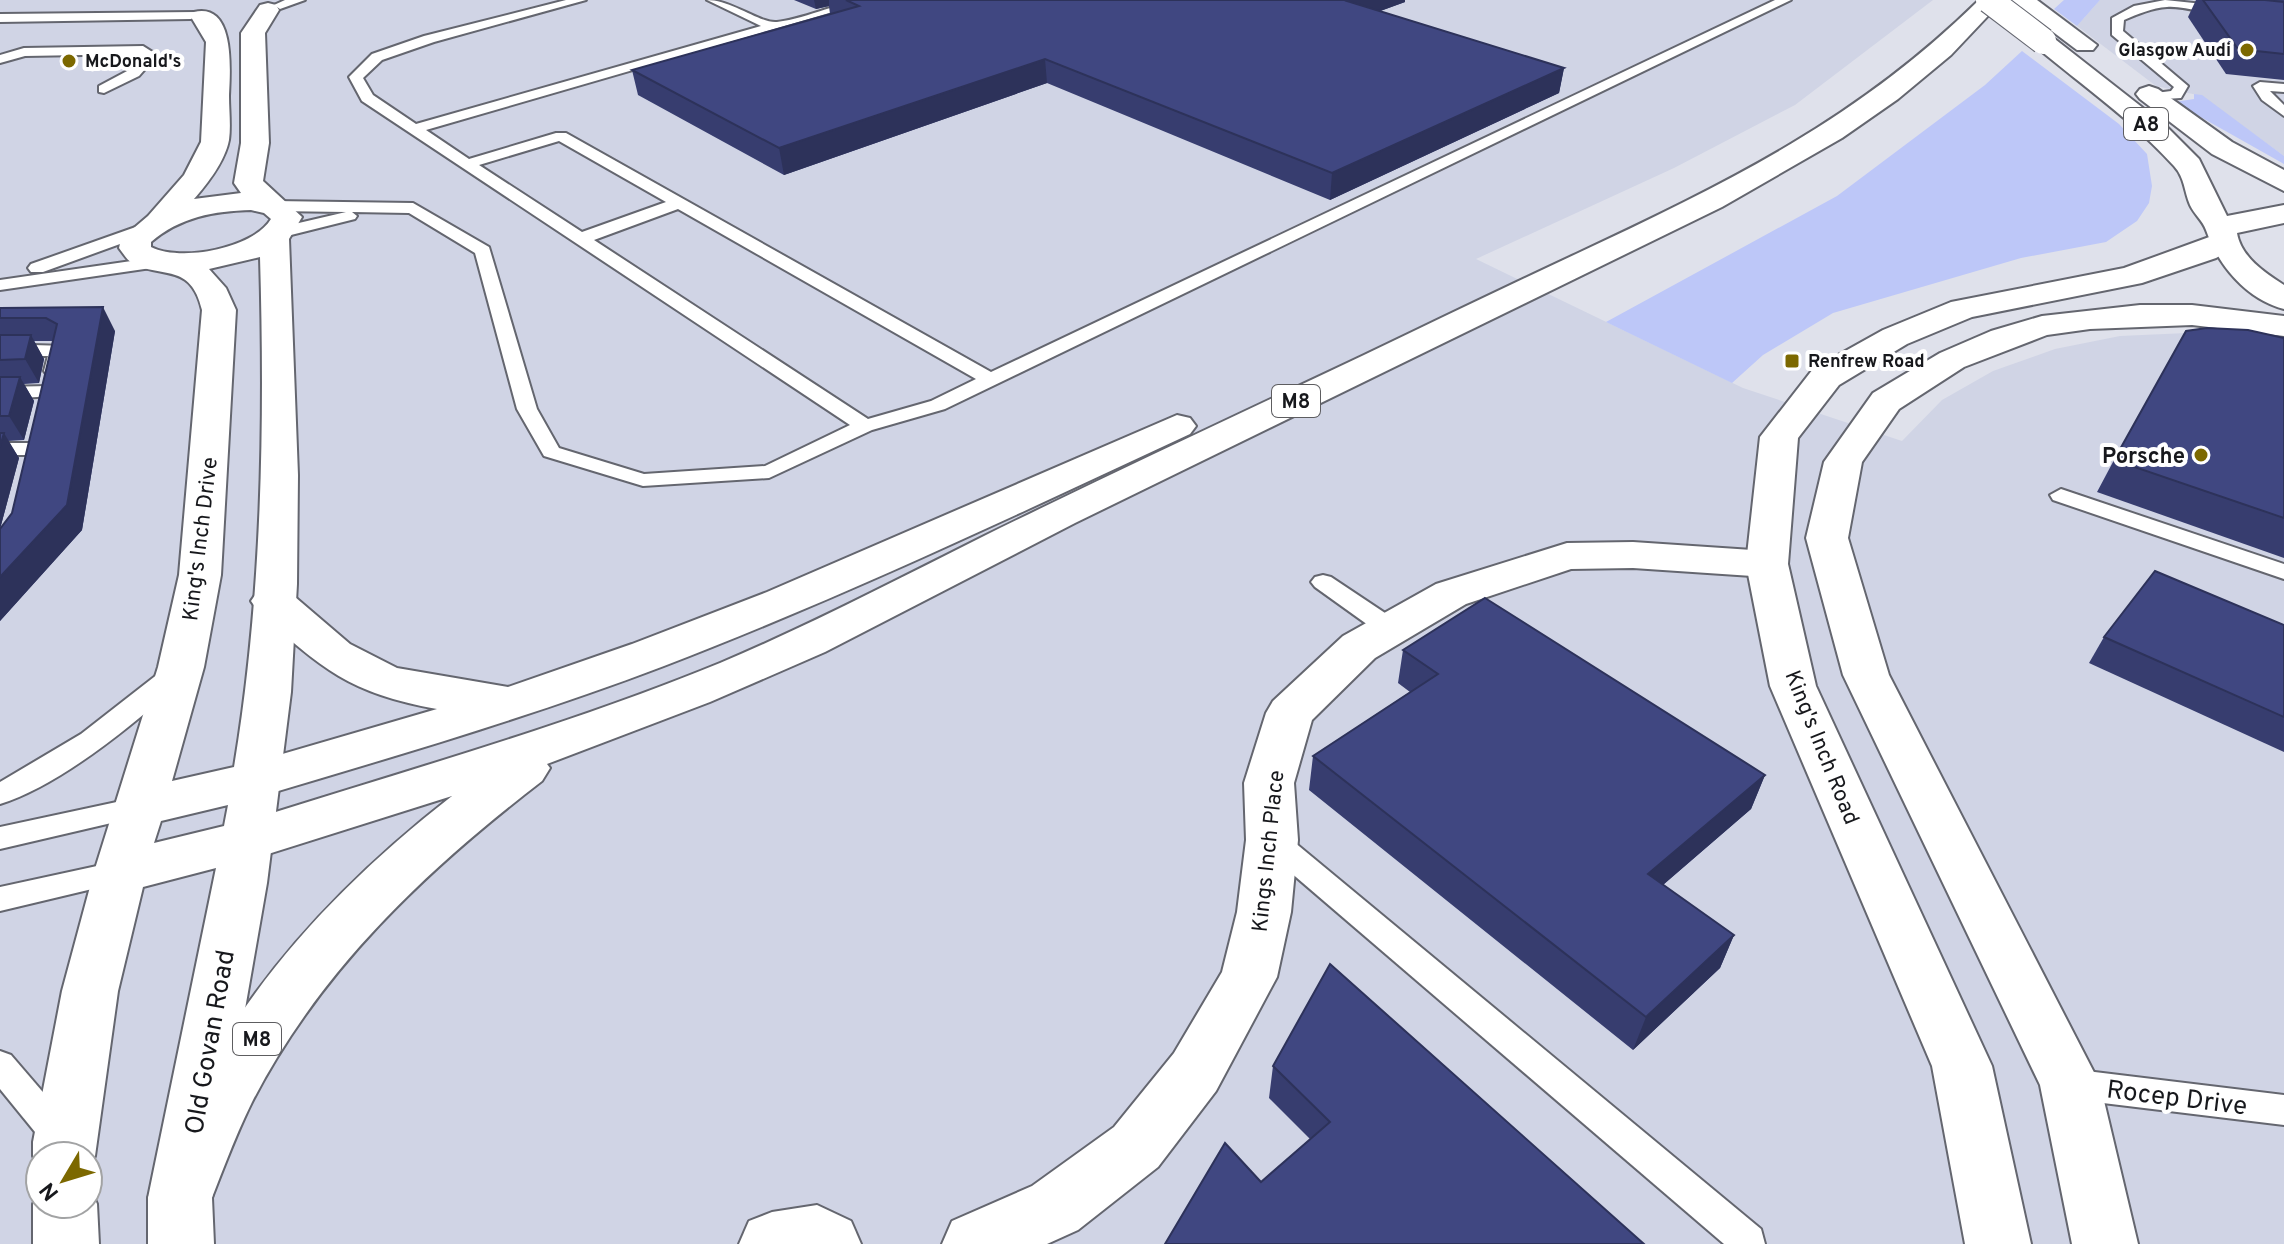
<svg xmlns="http://www.w3.org/2000/svg" width="2284" height="1244" font-family="Overpass,sans-serif">
<style>
.built{fill:#d0d4e5;fill-rule:evenodd}
.green{fill:#bdc7f8}
.lines{fill:none;stroke-linecap:round;stroke-linejoin:round}
.service-casing{stroke:#64666f;stroke-width:4}
.minor-casing{stroke:#64666f;stroke-width:4}
.tertiary-casing{stroke:#64666f;stroke-width:4}
.primary-casing{stroke:#64666f;stroke-width:4}
.motorway-casing{stroke:#64666f;stroke-width:4}
.service{fill:#fff;fill-rule:evenodd}
.minor{fill:#fff;fill-rule:evenodd}
.tertiary{fill:#fff;fill-rule:evenodd}
.primary{fill:#fff;fill-rule:evenodd}
.motorway{fill:#fff;fill-rule:evenodd}
.primary-bridge-casing{stroke:#64666f;stroke-width:28;stroke-linecap:butt}
.primary-bridge{stroke:#fff;stroke-width:26}
.wall{fill:#373d6f;fill-rule:evenodd}
.shaded-wall{fill:#2d325a}
.building{fill:#404781;stroke:#2d325a;stroke-width:2}
.poi-dot{fill:#7c6800;stroke:#fff;stroke-width:3}
.labels{text-anchor:middle;stroke-width:8;stroke-linejoin:round;paint-order:stroke}
.far-poi-label{font-size:18px;font-weight:bold;fill:#17181c;stroke:#fff;text-anchor:start}
.shield{fill:#fff;stroke:#5d5d60;stroke-width:2}
.shield-label{font-size:20px;font-weight:bold;fill:#17181c}
.poi-label{font-size:22px;font-weight:bold;fill:#17181c;stroke:#fff;text-anchor:end}
.street-label{font-size:22px;fill:#17181c;stroke:#fff}
.near-street-label{font-size:26px;fill:#17181c;stroke:#fff}
</style>
<rect width="100%" height="100%" fill="#dfe1eb"/>
<g class="built">
<path d="M0,0H1933L1795,105L1674,168L1476,259L1743,388L1902,441L1942,400L1993,371L2055,349L2120,336L2187,333L2284,342V1244H0ZM40,1156H88V1204H40Z"/>
<polygon points="2100,0 2284,0 2284,156 2202,96 2156,86 2077,26"/>
</g>
<g class="green">
<polygon points="2064,0 2100,0 2077,26 2054,9"/>
<polygon points="2022,51 2119,124 2147,154 2152,186 2149,203 2137,221 2106,242 2021,258 1833,313 1763,355 1732,383 1606,322 1837,196 1985,85"/>
<polygon points="2194,94 2202,95 2284,156 2284,164 2174,102 2194,99"/>
</g>
<g class="lines">
<defs>
<g id="service">
<polygon points="285,0 305,0 280,9 274,5"/>
<path d="M566,0H586L434,42L382,60L363,78L373,95L416,124L761,26L707,0C732,0 761,24 777,22C810,18 840,0 874,0L426,130L469,159L556,133H566L991,372L1775,0H1791L945,409L872,430L769,478L643,486L544,456L517,409L475,253L409,213L352,212L357,216L355,219L279,238L271,233L273,229L346,212L274,211L266,206L274,201L413,203L489,247L537,409L559,448L644,474L765,466L850,425L362,101L349,77L372,54L424,36ZM559,141L666,202L582,232L479,165ZM678,209L976,379L931,401L868,419L594,240Z"/>
<path d="M2165,0L2232,7H2243L2236,0H2251L2256,10C2234,26 2193,5 2167,7C2152,8 2138,14 2124,20L2123,31L2188,86L2181,98L2148,100V94L2171,91L2174,87L2112,35V18L2134,6Z"/>
<polygon points="195,12 197,15 191,19 0,22 0,14"/>
<polygon points="143,46 154,53 154,59 139,76 104,93 99,92 99,86 129,70 142,56 140,54 25,56 0,63 0,55 24,48"/>
<polygon points="2260,82 2284,84 2284,92 2270,91 2284,105 2284,116 2262,100 2253,86"/>
<polygon points="147,223 153,224 155,228 153,232 43,272 31,272 28,268 31,264"/>
<polygon points="159,257 168,262 165,266 0,290 0,280"/>
<polygon points="0,344 66,346 68,350 64,371 54,377 47,375 44,371 48,356 0,356"/>
<polygon points="49,386 56,388 59,392 56,396 0,399 0,387"/>
<polygon points="0,443 36,443 46,449 36,455 0,455"/>
<polygon points="2061,489 2284,564 2284,579 2053,500 2050,495"/>
<polygon points="1323,575 1331,577 1400,623 1403,629 1400,635 1382,635 1315,587 1311,582 1315,577"/>
<path d="M172,667L181,670L185,676L181,682C134,724 61,785 0,804V782L81,734L163,670Z"/>
<polygon points="140,797 150,800 154,807 150,814 0,849 0,827"/>
<polygon points="1272,829 1282,832 1761,1229 1765,1244 1724,1244 1262,848 1258,840 1262,832"/>
<polygon points="120,861 130,864 134,872 130,880 0,911 0,887"/>
<polygon points="0,1051 11,1055 72,1126 77,1137 72,1148 60,1153 48,1148 0,1089"/>
<polygon points="2070,1069 2284,1095 2284,1125 2070,1099 2058,1094 2054,1084 2058,1074"/>
</g>
<g id="minor">
<polygon points="1633,542 1767,551 1782,555 1788,564 1782,573 1767,577 1633,568 1571,569 1466,604 1375,658 1312,720 1294,783 1298,840 1291,912 1277,977 1216,1091 1158,1167 1078,1230 1047,1244 942,1244 952,1221 1032,1186 1114,1127 1174,1053 1222,972 1237,912 1246,840 1244,783 1266,713 1273,701 1343,636 1436,584 1567,543"/>
<polygon points="817,1205 851,1221 861,1244 739,1244 749,1221 772,1212"/>
</g>
<g id="tertiary">
<path d="M268,3L276,5L279,10L265,33L269,143L263,181L302,217L289,239L298,475L297,584L291,692L267,883L212,1198L214,1244H148V1198L216,868L143,887L118,991L95,1156L88,1172V1156H40V1172L33,1156V1142L62,991L94,872L158,667L179,575L202,310C191,262 161,279 132,263C127,260 123,253 119,248L121,239L148,216L184,175L201,142L206,42L191,17L194,12C236,2 230,72 229,96C229,110 231,126 229,140C225,161 208,183 194,199L241,193L234,183L241,143V33L260,5ZM251,210L264,213L271,219C253,249 180,262 151,247V242C180,217 214,211 251,210ZM260,257C265,426 262,599 234,767L172,781L204,667L221,575L236,310L226,288L209,269ZM228,805L224,826L154,843L161,821Z"/>
<polygon points="2223,232 2234,234 2238,241 2234,248 2216,258 2142,283 1972,317 1907,344 1839,385 1798,438 1788,564 1816,686 1992,1066 2031,1244 1965,1244 1932,1066 1770,686 1746,564 1760,437 1813,369 1883,330 1951,302 2124,268"/>
<polygon points="2140,305 2192,305 2284,316 2284,336 2192,325 2090,329 2047,335 1964,367 1899,409 1862,462 1848,538 1889,675 2100,1084 2138,1244 2072,1244 2040,1085 1843,675 1806,538 1824,462 1873,393 1940,353 1991,331 2042,316"/>
<polygon points="88,1183 97,1204 99,1244 33,1244 33,1204 40,1188 40,1204 88,1204"/>
</g>
<g id="primary">
<polygon points="2011,0 2037,0 2097,45 2093,50 2077,50"/>
<path d="M2043,34L2051,36L2166,126L2199,159L2227,216L2284,205V223L2237,233C2241,257 2265,273 2284,285V309C2246,299 2218,265 2206,230C2203,221 2194,214 2190,205C2184,191 2185,178 2174,166C2133,121 2082,85 2035,46L2031,41L2035,36Z"/>
<polygon points="2149,86 2158,89 2232,142 2284,170 2284,191 2212,154 2140,99 2136,94 2140,89"/>
</g>
<g id="motorway">
<path d="M1979,0H2003L1951,55L1898,99L1842,138L1722,207L1075,523L825,652L710,702L547,764L550,768L542,781C426,870 320,970 252,1102C233,1140 219,1181 203,1220L180,1229L157,1220L148,1198C167,1153 185,1108 209,1065C269,958 356,871 452,796L246,861L228,855L220,841L228,827C393,774 559,729 720,663C810,625 896,580 984,536C1110,474 1237,415 1364,355C1435,321 1505,287 1576,254C1729,182 1857,120 1979,0Z"/>
<path d="M1177,415L1190,418L1196,426L1190,434C1016,515 843,597 664,666C530,717 392,757 255,798L238,793L230,780L238,767L437,709C349,693 322,669 258,611L251,601L258,591L273,587L288,591L350,644L397,668L508,687L632,644L767,592Z"/>
</g>
</defs>
<use href="#service" class="service-casing"/>
<use href="#minor" class="minor-casing"/>
<use href="#tertiary" class="tertiary-casing"/>
<use href="#primary" class="primary-casing"/>
<use href="#motorway" class="motorway-casing"/>
<use href="#service" class="service"/>
<use href="#minor" class="minor"/>
<use href="#tertiary" class="tertiary"/>
<use href="#primary" class="primary"/>
<use href="#motorway" class="motorway"/>
<defs>
<polyline id="primary-bridge" points="1989,0 2043,41"/>
</defs>
<use href="#primary-bridge" class="primary-bridge-casing"/>
<use href="#primary-bridge" class="primary-bridge"/>
</g>
<g class="wall">
<polygon points="794,0 1405,0 1405,2 1380,11 1564,68 1559,93 1330,200 1047,83 784,175 638,95 632,70 830,14 829,6 816,9"/>
<polygon points="2196,0 2284,0 2284,80 2226,74 2188,17"/>
<path d="M0,308L115,331L82,530L0,621ZM34,341H53L12,513L0,529L19,458L8,441L24,440L34,401L24,384L39,383L44,359Z"/>
<polygon points="2284,338 2284,558 2097,492 2114,460"/>
<polygon points="2284,625 2284,752 2089,663 2104,637"/>
<polygon points="1403,650 1765,775 1751,809 1663,885 1734,935 1720,968 1633,1050 1309,790 1313,756 1410,692 1398,683"/>
<polygon points="1273,1066 1644,1244 1261,1182 1310,1139 1269,1098"/>
</g>
<g class="shaded-wall">
<polygon points="814,0 829,0 829,6 816,9"/>
<polygon points="1349,0 1405,0 1405,2 1345,24"/>
<polygon points="1045,59 1047,83 784,175 779,148"/>
<polygon points="1564,68 1559,93 1330,200 1332,173"/>
<polygon points="103,307 115,331 82,530 0,621 0,577"/>
<polygon points="31,335 44,359 39,383 25,359"/>
<polygon points="20,377 34,401 24,440 9,416"/>
<polygon points="4,433 19,458 0,529 0,447"/>
<polygon points="1765,775 1751,809 1636,908 1648,874"/>
<polygon points="1734,935 1720,968 1633,1050 1646,1017"/>
</g>
<g class="building">
<polygon points="846,0 1349,0 1347,1 1564,68 1332,173 1045,59 779,148 632,70 859,6"/>
<polygon points="2203,0 2265,0 2284,2 2284,54 2238,49"/>
<polygon points="103,307 67,505 0,577 0,529 12,513 57,324 46,318 0,318 0,308"/>
<polygon points="2207,328 2248,330 2284,338 2284,518 2114,460 2186,331"/>
<polygon points="0,335 31,335 25,359 0,360"/>
<polygon points="0,377 20,377 9,416 0,416"/>
<polygon points="0,433 4,433 0,447"/>
<polygon points="2155,571 2284,625 2284,717 2104,637"/>
<polygon points="1485,598 1765,775 1648,874 1734,935 1646,1017 1313,756 1438,674 1403,650"/>
<polygon points="1330,964 1644,1244 1165,1244 1225,1143 1261,1182 1330,1122 1273,1066"/>
</g>
<g class="poi-dot">
<circle cx="2247" cy="50" r="8"/>
<circle cx="69" cy="61" r="8"/>
<rect x="1784" y="353" width="16" height="16" rx="4"/>
<circle cx="2201" cy="455" r="8"/>
</g>
<g class="labels">
<g class="far-poi-label">
<text x="2231" y="56" text-anchor="end">Glasgow Audi</text>
<text x="85" y="67">McDonald's</text>
<text x="1808" y="367">Renfrew Road</text>
</g>
<g class="shield">
<rect x="2124" y="108" width="44" height="32" rx="6"/>
<rect x="1272" y="385" width="48" height="32" rx="6"/>
<rect x="233" y="1023" width="48" height="32" rx="6"/>
</g>
<g class="shield-label">
<text x="2146" y="131">A8</text>
<text x="1296" y="408">M8</text>
<text x="257" y="1046">M8</text>
</g>
<g class="poi-label">
<text x="2185" y="463">Porsche</text>
</g>
<g class="street-label">
<text transform="translate(199 539) rotate(-83)" y="8">King's Inch Drive</text>
<text transform="translate(1823 747) rotate(68)" y="8">King's Inch Road</text>
<text transform="translate(1267 851) rotate(-84)" y="8">Kings Inch Place</text>
</g>
<g class="near-street-label">
<text transform="translate(209 1042) rotate(-80)" y="9">Old Govan Road</text>
<text transform="translate(2177 1097) rotate(7)" y="9">Rocep Drive</text>
</g>
</g>
<g transform="translate(64 1180) rotate(232)"><circle r="38" fill="#ffffff" stroke="#a2a3a4" stroke-width="2"/>
<path d="M0-6L14 30L0 20L-14 30Z" fill="#7c6800"/>
<text y="-12" font-size="22" font-weight="bold" text-anchor="middle" fill="#17181c">N</text>
</g>
</svg>
